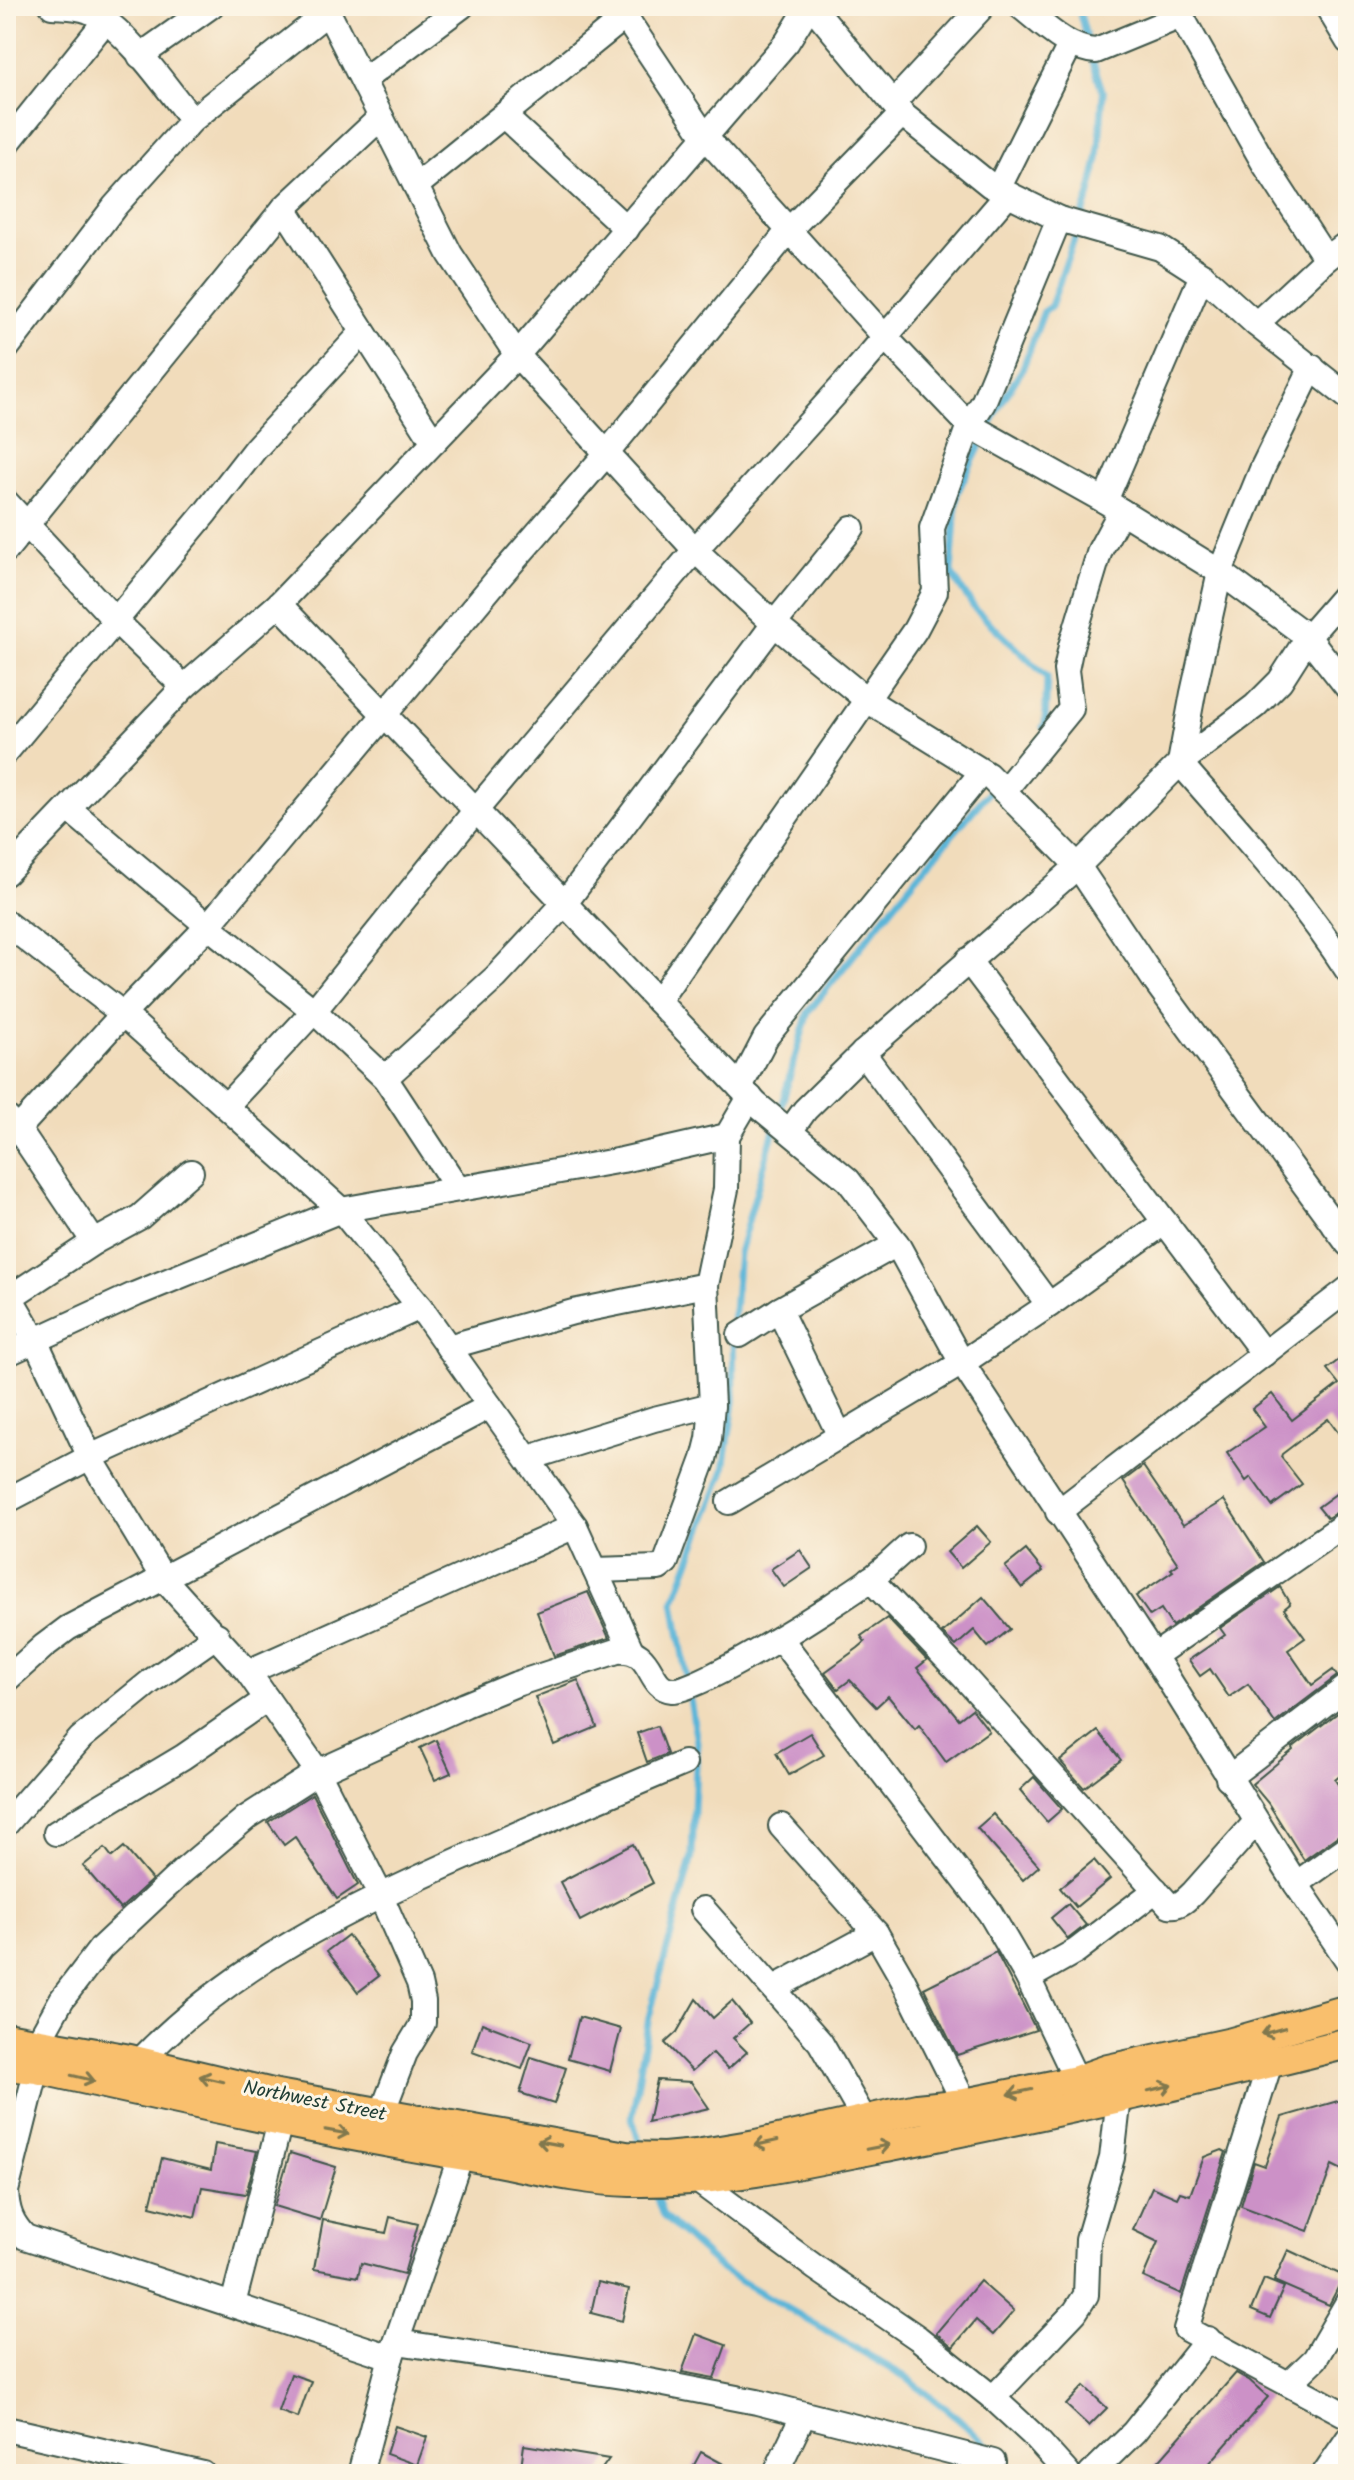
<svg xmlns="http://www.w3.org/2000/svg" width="1354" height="2480" font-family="Kalam,sans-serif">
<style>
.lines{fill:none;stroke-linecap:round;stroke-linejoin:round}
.stream{stroke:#5bb5d8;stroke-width:7}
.building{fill:#cc91c7}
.minor-casing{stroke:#3e5548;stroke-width:28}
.major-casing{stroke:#3e5548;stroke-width:34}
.minor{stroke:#fff;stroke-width:24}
.major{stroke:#f9bf6d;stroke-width:30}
.oneway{stroke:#81784e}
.labels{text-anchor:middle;stroke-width:6;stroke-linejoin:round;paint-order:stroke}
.street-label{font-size:20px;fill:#1f3d34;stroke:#fcf5e5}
</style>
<rect width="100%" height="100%" fill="#fcf5e5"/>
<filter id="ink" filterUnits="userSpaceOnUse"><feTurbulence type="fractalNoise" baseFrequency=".0125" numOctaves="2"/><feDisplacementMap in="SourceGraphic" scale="16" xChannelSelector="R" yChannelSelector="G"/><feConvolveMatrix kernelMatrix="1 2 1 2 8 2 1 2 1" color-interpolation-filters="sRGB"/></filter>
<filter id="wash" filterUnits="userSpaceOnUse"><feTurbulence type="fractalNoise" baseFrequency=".006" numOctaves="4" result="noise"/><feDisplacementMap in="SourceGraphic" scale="32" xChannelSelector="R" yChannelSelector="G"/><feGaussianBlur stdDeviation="1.8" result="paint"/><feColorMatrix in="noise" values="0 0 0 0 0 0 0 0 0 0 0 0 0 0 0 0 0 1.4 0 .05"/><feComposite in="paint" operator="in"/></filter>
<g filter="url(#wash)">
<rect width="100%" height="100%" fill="#f1dcbb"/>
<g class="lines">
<g class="stream">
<polyline points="1078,6 1088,44"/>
<polyline points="1043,727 1045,724 1047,677 975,609 951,573 957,493 1001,403 1022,370 1044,311 1051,306 1090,194 1098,160 1103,93 1091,56"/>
<polyline points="779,1114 808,1012 919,874 994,786"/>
<polyline points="641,2148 632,2118 649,2017 692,1856 697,1742 674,1602 724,1470 734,1402 733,1323 739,1253 775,1126"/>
<polyline points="653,2187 663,2216 722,2270 904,2376 958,2418 1015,2474"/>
</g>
</g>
<g id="blocks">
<g class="building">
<polygon points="1348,1353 1348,1446 1328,1419 1282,1454 1281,1457 1302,1484 1272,1506 1251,1477 1246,1481 1227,1453 1265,1427 1252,1409 1272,1394 1292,1420 1339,1384 1327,1369"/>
<polygon points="1143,1466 1183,1525 1224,1500 1264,1562 1172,1626 1161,1609 1150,1616 1136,1596 1173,1571 1171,1569 1178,1564 1123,1481"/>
<polygon points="1348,1485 1348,1506 1327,1518 1318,1507"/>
<polygon points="977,1526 991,1542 961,1568 947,1552"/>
<polygon points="800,1550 812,1568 784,1587 771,1569"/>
<polygon points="1026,1550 1043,1571 1022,1588 1005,1567"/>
<polygon points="1280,1587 1290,1604 1284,1609 1305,1638 1288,1650 1312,1685 1333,1670 1337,1676 1275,1723 1248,1684 1229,1697 1210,1669 1200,1676 1189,1660 1225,1635 1220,1628"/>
<polygon points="588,1592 609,1638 554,1656 537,1612"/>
<polygon points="983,1597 1010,1629 988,1647 974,1630 956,1646 942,1633"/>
<polygon points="887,1618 927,1660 917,1668 959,1719 972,1709 989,1731 946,1762 919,1725 915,1729 888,1696 876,1707 850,1680 838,1689 825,1672 858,1648 865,1642 861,1636"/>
<polygon points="578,1680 597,1727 554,1745 535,1697"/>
<polygon points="1348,1705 1348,1769 1335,1780 1348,1799 1348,1832 1339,1835 1304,1860 1268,1803 1252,1784 1293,1750 1292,1748"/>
<polygon points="657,1726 667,1754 647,1762 637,1733"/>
<polygon points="1098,1731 1121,1760 1084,1788 1060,1761"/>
<polygon points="810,1733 824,1755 789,1775 776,1753"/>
<polygon points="436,1740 451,1773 435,1780 420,1748"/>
<polygon points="1034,1777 1062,1809 1047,1822 1020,1790"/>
<polygon points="312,1794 358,1885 337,1899 295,1837 284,1845 268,1822"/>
<polygon points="993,1814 1039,1866 1023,1880 977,1828"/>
<polygon points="633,1844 653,1883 580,1921 560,1882"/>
<polygon points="124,1847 152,1880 120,1909 83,1866 105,1848 112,1857"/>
<polygon points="1094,1860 1110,1879 1076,1907 1060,1888"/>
<polygon points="1068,1904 1086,1925 1068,1939 1051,1918"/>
<polygon points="348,1935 379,1976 358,1992 327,1951"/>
<polygon points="996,1952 1036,2030 957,2055 924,1988"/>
<polygon points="696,1999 713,2018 732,2001 750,2023 733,2038 747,2052 728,2069 713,2053 692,2071 665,2043 677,2032"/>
<polygon points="579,2017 621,2029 610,2071 568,2059"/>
<polygon points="482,2023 532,2042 522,2069 472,2051"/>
<polygon points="531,2057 566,2068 554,2104 520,2093"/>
<polygon points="657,2080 691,2082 709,2108 648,2122"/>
<polygon points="1348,2098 1348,2173 1332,2165 1308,2231 1241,2206 1254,2162 1265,2166 1282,2117"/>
<polygon points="215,2144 257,2151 246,2194 202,2187 195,2217 150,2206 162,2158 211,2170"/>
<polygon points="1222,2150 1226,2152 1181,2294 1143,2277 1158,2242 1133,2230 1152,2187 1177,2198 1180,2192 1190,2195 1204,2157"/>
<polygon points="290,2153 336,2167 320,2220 274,2206"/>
<polygon points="390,2217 418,2224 404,2274 361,2263 358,2277 314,2269 323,2220 386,2233"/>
<polygon points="1288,2250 1344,2276 1329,2305 1274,2281"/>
<polygon points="1264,2279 1284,2287 1270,2318 1251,2310"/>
<polygon points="980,2281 1014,2311 993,2335 976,2320 953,2347 936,2333"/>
<polygon points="598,2282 629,2289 622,2321 591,2313"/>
<polygon points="696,2334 726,2345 714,2378 682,2372"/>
<polygon points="1236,2373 1249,2380 1268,2397 1200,2474 1147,2474"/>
<polygon points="291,2374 311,2381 298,2418 278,2411"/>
<polygon points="1084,2386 1107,2408 1089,2426 1066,2405"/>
<polygon points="395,2426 427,2437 417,2465 386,2454"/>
<polygon points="524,2445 609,2459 598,2474 520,2474"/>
<polygon points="701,2452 742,2474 689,2474"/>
</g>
</g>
</g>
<g filter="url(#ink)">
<use href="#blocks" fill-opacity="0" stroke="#3e5548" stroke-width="2"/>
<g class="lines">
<defs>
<g id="minor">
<path d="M52,6C65,7 77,6 89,11C125,27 167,88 192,120"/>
<polyline points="322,6 328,12 450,254 517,355 695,550 774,624 867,700 988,775 1078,866 1155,981 1348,1244"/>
<polyline points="618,6 706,138 885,337 969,425 1105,501 1220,572 1308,637 1348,688"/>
<polyline points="812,6 902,114 990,185 1059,219 1160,248 1202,275 1256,324 1348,397"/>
<path d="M1020,6C1043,24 1066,49 1096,51L1181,16"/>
<polyline points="1179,6 1181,16 1265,165 1326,259"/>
<polyline points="1327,6 1348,41"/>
<polyline points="140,56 211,6"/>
<polyline points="363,80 462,6"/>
<polyline points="893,103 983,6"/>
<polyline points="504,116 627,229"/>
<polyline points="6,145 106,20"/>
<polyline points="416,186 626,16"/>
<polyline points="998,189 1070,45"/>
<polyline points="284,208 434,442"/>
<polyline points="1256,324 1326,259 1348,243"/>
<polyline points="6,349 115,206 192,120 328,12"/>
<polyline points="1105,501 1202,275"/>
<polyline points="6,502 116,621 184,687"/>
<polyline points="6,550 284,208 381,117"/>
<polyline points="279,604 756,1104 848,1180 897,1244 962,1363 1154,1656 1296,1884 1348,1961"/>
<polyline points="6,752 206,512 255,449 363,332"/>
<polyline points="1180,763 1193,693 1220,572 1263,467 1312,367"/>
<path d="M1180,763C1238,830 1300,896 1348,971"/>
<polyline points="1004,791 1071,709 1066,670 1071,646 1100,550 1121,511"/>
<polyline points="69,809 208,926 314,1011 385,1078 458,1189"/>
<polyline points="6,873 184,687 279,604 517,355 787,42 809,6"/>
<polyline points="6,923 123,1014 341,1210 420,1307 575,1526 631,1650"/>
<polyline points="968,960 1264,1354"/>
<polyline points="658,1001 915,630 935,592 932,528 969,425 983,403 1059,219"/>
<polyline points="863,1053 1049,1305"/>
<polyline points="385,1078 496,977 565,903 774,624 852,528"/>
<polyline points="740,1087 766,1037 982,772"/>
<polyline points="227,1105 314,1011 476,810 695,550 855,372 1008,194"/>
<polyline points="6,1117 18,1129 94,1242 140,1217 191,1172"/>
<polyline points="18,1129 123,1014 208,926 496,581 607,453 790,229 902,114"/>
<polyline points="790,1131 805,1110 863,1053 1078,866 1180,763 1255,706 1280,681 1308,637 1348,591"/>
<polyline points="6,1290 35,1340 90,1457 163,1578 248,1672 318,1772 380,1894 419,1983 423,2001 423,2023 405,2053 382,2113"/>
<polyline points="12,1296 94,1242"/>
<polyline points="779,1310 840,1436"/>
<polyline points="740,1335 779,1310 897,1244"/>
<polyline points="448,1347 573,1312 706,1285"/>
<polyline points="6,1354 136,1294 341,1210 622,1160 727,1136 750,1097"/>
<polyline points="529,1458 654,1419 712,1405"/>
<polyline points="6,1501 90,1457 420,1307"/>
<polyline points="729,1502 962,1363 1049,1305 1165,1222"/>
<polyline points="1058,1512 1348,1289"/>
<polyline points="595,1570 659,1568 666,1562 704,1459 709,1439 712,1405 706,1285 726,1189 727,1136"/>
<path d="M870,1579L964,1677L1169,1905C1179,1907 1186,1900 1193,1893L1256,1822"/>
<polyline points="780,1638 990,1913 1028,1978 1077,2081"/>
<polyline points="1154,1656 1348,1522"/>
<polyline points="248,1672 575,1526"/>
<polyline points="6,1680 44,1646 68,1628 490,1406"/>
<polyline points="1228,1778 1348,1686"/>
<polyline points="6,1824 81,1738 150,1682 217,1635"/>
<polyline points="781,1826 876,1933 902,1978 965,2104"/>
<polyline points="56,1833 183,1757 267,1699"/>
<polyline points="1296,1884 1348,1847"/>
<polyline points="703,1909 820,2042 865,2121"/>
<polyline points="1028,1978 1076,1951 1156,1890"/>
<polyline points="774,1988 876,1933"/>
<path d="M38,2042L62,1999L101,1948L183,1871L246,1818L318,1772L465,1705L516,1684L617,1651C655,1647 646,1688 672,1690C698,1693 844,1599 871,1579C884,1569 896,1557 909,1546"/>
<path d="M139,2062C231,1965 351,1907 472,1854C542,1823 613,1793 684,1763"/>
<polyline points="1270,2063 1186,2329 1348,2416"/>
<path d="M37,2068L6,2191C7,2211 11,2222 25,2237L391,2357"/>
<polyline points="697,2180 816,2268 918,2338 993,2398 1032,2434 1068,2474"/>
<polyline points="233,2304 280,2122"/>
<polyline points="397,2342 628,2377 757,2402 993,2462"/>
<polyline points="1289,2384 1315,2359 1348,2302"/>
<polyline points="993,2398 1075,2312 1086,2295 1088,2240 1112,2158 1119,2097"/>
<polyline points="6,2429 203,2474"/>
<polyline points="360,2474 391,2357 461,2155"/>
<polyline points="775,2474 804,2414"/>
<polyline points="1091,2474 1134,2432 1208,2339"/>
<polyline points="1324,2474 1348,2439"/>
</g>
<g id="major">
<polyline points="6,2038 130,2060 277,2095 626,2157 664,2158 696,2155 756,2145 917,2109 965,2104 1077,2081 1108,2070 1232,2043 1348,2010"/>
<path d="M6,2065L37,2068C181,2100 325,2132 471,2156C522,2165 579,2180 630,2181C720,2183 808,2161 896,2144C1047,2114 1198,2081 1348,2043"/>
</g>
</defs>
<use href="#minor" class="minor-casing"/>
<use href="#major" class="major-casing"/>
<use href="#minor" class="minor"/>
<use href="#major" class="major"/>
</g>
<defs><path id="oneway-shaft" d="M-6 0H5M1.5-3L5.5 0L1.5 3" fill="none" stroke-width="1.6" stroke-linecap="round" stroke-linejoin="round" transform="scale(2)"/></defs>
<g class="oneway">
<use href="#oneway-shaft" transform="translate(1273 2031) rotate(164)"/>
<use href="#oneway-shaft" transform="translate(83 2078) rotate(13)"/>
<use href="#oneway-shaft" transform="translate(211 2079) rotate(-167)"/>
<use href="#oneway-shaft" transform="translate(1160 2088) rotate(-13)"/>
<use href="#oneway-shaft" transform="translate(1020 2092) rotate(168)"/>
<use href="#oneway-shaft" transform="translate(337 2132) rotate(10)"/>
<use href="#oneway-shaft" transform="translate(549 2143) rotate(-170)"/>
<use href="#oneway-shaft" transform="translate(766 2143) rotate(168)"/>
<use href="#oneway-shaft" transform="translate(878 2147) rotate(-11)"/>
</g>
</g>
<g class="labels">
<g class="street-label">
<text transform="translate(315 2100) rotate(11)" y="7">Northwest Street</text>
</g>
</g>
<rect width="1354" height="2480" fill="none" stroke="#fcf5e5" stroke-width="32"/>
</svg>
